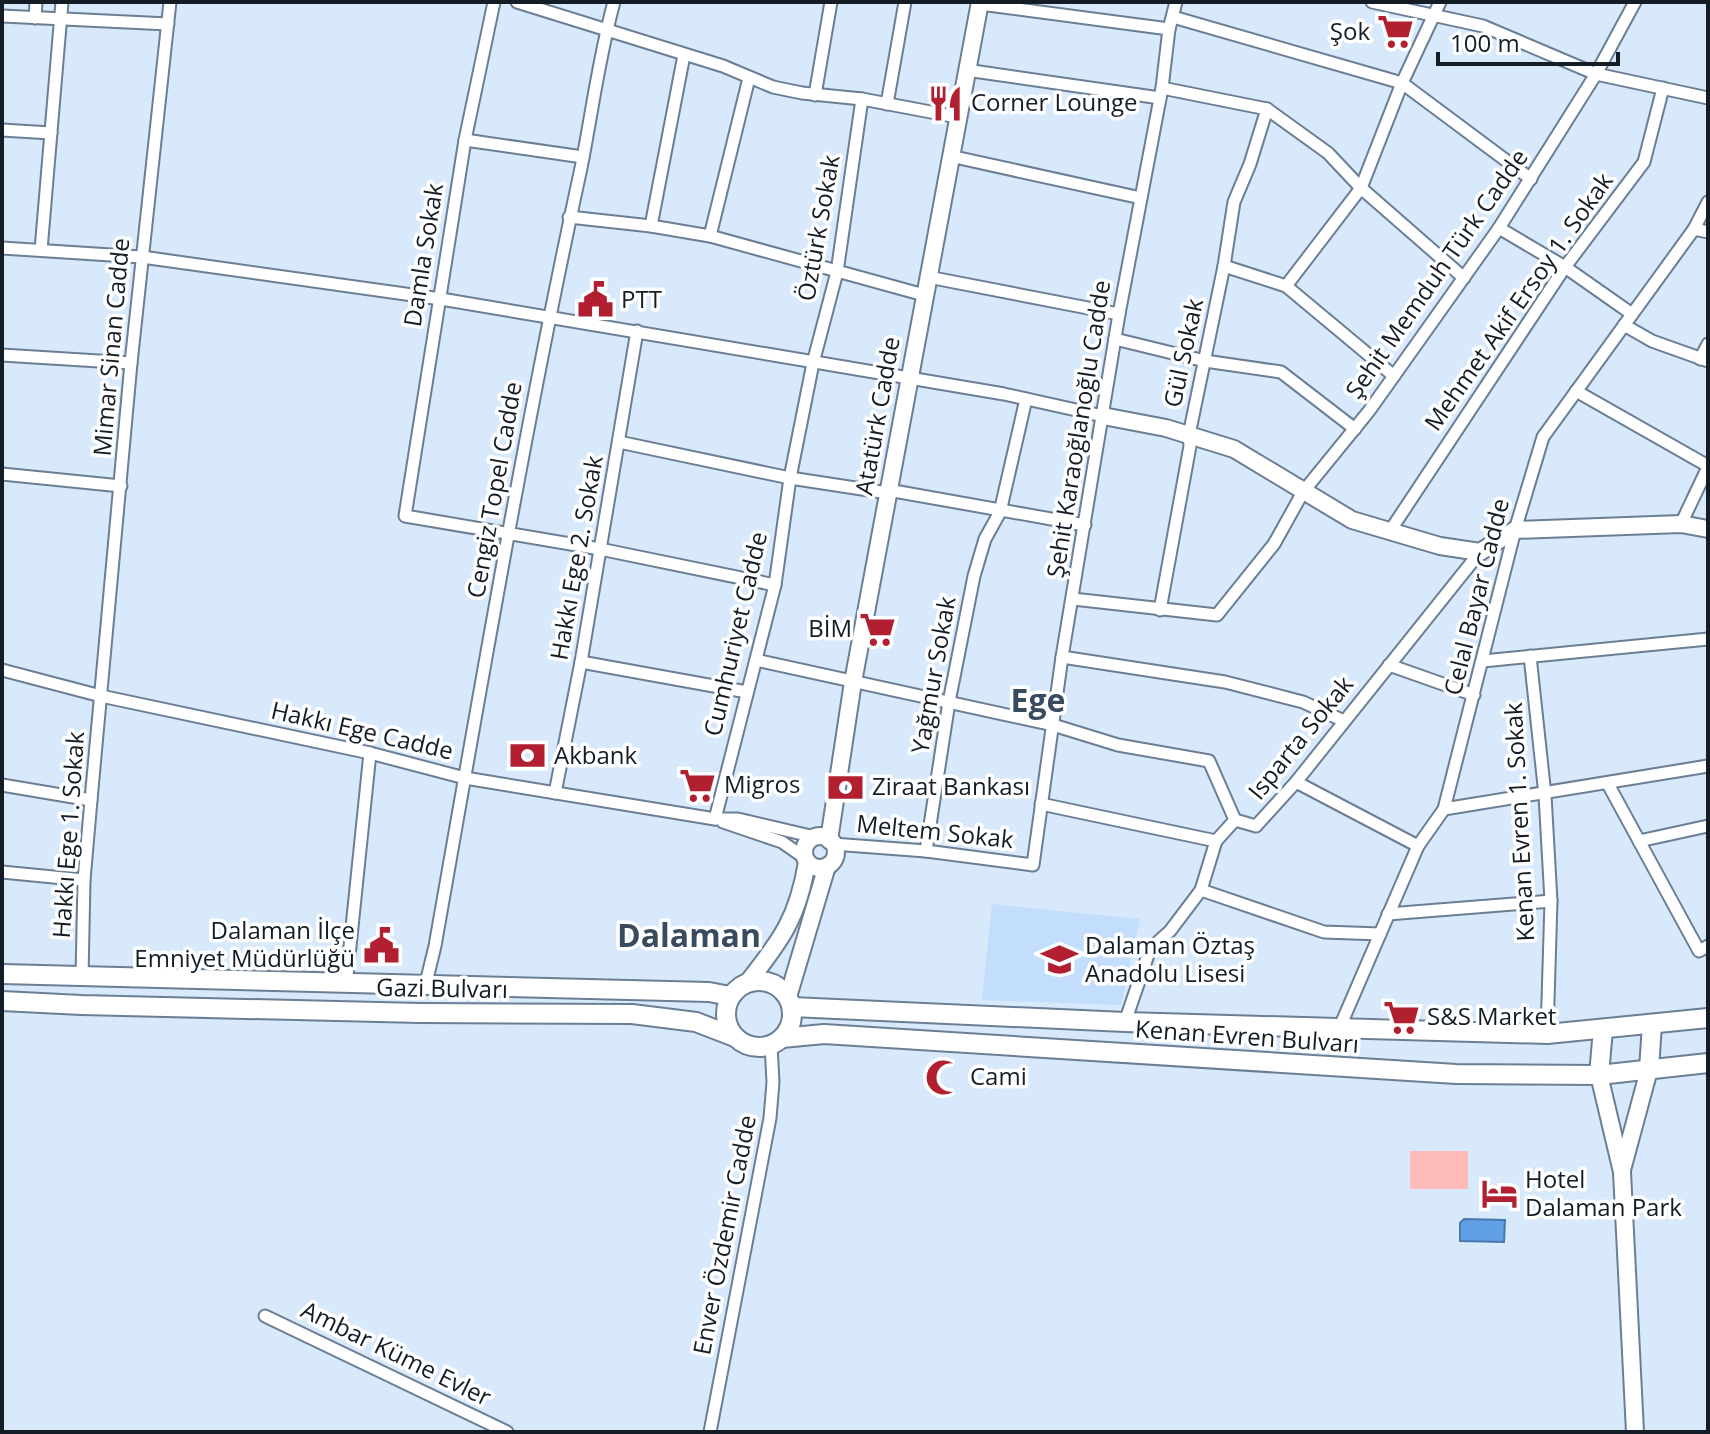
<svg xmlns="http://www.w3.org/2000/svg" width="1710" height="1434" font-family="'Open Sans',sans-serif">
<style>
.built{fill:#c3defc}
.green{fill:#febbb9}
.water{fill:#61a0e6;stroke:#4a78ac;stroke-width:2}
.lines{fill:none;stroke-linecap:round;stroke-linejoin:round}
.street-casing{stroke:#6b7e94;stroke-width:15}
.secondary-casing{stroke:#6b7e94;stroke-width:20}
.primary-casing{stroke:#6b7e94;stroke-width:22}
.street{stroke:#fff;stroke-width:11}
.secondary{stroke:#fff;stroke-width:16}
.primary{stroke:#fff;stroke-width:18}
.labels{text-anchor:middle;stroke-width:7;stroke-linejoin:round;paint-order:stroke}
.poi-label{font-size:24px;fill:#141c25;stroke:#fff;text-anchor:start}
.street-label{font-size:24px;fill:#141c25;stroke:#fff}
.district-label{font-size:32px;font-weight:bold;fill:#394b5f;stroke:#fff}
</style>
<rect width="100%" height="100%" fill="#d8e9fc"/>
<polygon class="built" points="992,904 1140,919 1121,1005 982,1000"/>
<rect class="green" x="1410" y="1151" width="58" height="38"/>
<polygon class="water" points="1464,1219 1505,1220 1504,1242 1460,1241 1460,1223"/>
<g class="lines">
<defs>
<g id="street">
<polyline points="494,2 465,140 405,516 600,549 775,585"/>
<polyline points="517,2 723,66 773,87 802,93 862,99 957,117"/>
<polyline points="1372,2 1483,26 1596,74 1708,98"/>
<polyline points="980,4 1169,29"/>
<polyline points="2,16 168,24"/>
<polyline points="1173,17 1402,83 1531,179"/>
<polyline points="35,18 36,2"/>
<polyline points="966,70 1160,98"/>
<polyline points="1162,88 1267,109 1328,153 1361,188 1464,278"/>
<polyline points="815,95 831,2"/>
<polyline points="887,104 905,2"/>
<polyline points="2,130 51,133"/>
<polyline points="465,140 583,157"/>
<polyline points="950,156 1141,198"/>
<polyline points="569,217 651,226 710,236 924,295"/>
<polyline points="651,226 684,55"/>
<polyline points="1499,228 1565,267 1632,314"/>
<polyline points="1694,229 1708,232"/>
<polyline points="710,236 749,78"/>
<polyline points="2,248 142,257 441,299 1004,394 1103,416"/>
<polyline points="41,250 62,2"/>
<polyline points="1224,266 1286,286 1394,376"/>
<polyline points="928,277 1119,314"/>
<polyline points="1286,286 1361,188 1402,83 1440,2"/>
<polyline points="1624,325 1652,341 1708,361"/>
<polyline points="1115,339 1205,361 1281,372 1355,429"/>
<polyline points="2,355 131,363"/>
<polyline points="1700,359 1708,344"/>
<polyline points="1576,391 1708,466"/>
<polyline points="619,442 790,478 888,493"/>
<polyline points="2,474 121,486"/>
<polyline points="888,490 1085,525"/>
<polyline points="1681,524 1708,467"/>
<polyline points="1390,531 1565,267 1644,162 1663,88"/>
<polyline points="1073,599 1217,615 1274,544 1303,492 1369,411 1499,228 1596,74 1635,2"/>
<polyline points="1160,610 1190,446 1189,435 1224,266 1234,202 1250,164 1267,109"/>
<polyline points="1530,656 1545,795 1551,901 1547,1034"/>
<polyline points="1062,657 1225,682 1303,702 1344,721"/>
<polyline points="756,660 1053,725 1118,745 1209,761 1235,820"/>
<polyline points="1483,661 1708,639"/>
<polyline points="581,662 747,692"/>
<polyline points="1389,665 1474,695"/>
<polyline points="2,670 101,696 370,753 465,778 715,819 738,819 815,837"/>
<polyline points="1296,782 1418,846"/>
<polyline points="1608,784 1699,951 1708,946"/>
<polyline points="2,785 91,800"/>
<polyline points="555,793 581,662 637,331"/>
<polyline points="1041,804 1216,841"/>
<polyline points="1444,809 1708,766"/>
<polyline points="715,819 775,585 790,478 813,363 837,272 862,99"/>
<polyline points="723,822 782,842 805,858"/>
<polyline points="1639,841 1708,826"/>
<polyline points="833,844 926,851 1033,865 1062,657 1119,314 1162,88 1169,29 1176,2"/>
<polyline points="926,851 949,702 974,576 985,539 1000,512 1026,399"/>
<polyline points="2,872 84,880"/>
<polyline points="1201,890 1324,932 1380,934"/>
<polyline points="1388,914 1551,901"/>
<polyline points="82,977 84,880 91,800 131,363 170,2"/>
<polyline points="346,985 370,753"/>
<path d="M425,987L435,946C481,686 525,426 581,168C592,113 599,56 614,2"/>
<polyline points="1125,1022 1150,949 1170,931 1201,890 1216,841 1235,820 1256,826 1296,782 1480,552"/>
<polyline points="1339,1029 1418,846 1444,809 1515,530 1543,437 1694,229 1708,202"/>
<polyline points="265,1316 507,1432"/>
<polyline points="710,1432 770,1118 773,1082 771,1045"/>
</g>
<g id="secondary">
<polyline points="1103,416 1166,428 1234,449 1352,520 1440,546 1480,552 1515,530 1681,524 1708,529"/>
<circle cx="820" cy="852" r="16"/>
<polyline points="829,840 853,682 980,2"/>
<path d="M748,982C782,939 798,917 807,862"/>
<polyline points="788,997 827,866"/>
<polyline points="1599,1075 1622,1172 1635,1432"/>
<polyline points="1622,1170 1649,1070"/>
</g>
<g id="primary">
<polyline points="2,974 709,992 730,996"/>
<circle cx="759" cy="1014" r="33"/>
<polyline points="2,1001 81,1005 420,1013 632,1014 696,1022 735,1037"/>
<polyline points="792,1007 1125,1022 1547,1034 1708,1018"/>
<polyline points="782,1038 824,1034 1456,1074 1599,1075 1708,1063"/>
<polyline points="1649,1070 1652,1024"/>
<polyline points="1599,1075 1603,1029"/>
</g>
</defs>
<use href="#street" class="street-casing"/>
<use href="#secondary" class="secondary-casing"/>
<use href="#primary" class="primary-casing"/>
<use href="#street" class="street"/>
<use href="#secondary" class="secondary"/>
<use href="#primary" class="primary"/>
</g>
<defs>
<symbol id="supermarket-bare" viewBox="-9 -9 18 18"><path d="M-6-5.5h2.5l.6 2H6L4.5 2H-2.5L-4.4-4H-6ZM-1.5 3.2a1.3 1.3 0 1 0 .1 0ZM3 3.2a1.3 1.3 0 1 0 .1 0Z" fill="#b21f31" stroke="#fff" stroke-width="2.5" paint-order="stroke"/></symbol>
<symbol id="restaurant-bare" viewBox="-9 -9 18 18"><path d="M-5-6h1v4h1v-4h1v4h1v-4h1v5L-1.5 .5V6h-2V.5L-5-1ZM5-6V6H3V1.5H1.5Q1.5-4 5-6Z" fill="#b21f31" stroke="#fff" stroke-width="2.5" paint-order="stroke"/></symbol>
<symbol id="civic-bare" viewBox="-9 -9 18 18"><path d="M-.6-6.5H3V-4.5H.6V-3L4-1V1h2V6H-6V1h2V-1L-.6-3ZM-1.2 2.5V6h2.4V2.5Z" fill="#b21f31" stroke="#fff" stroke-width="2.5" paint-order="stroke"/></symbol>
<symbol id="bank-bare" viewBox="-9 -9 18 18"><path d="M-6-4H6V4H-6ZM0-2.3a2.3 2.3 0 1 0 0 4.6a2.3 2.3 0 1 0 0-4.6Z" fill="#b21f31" stroke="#fff" stroke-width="2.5" paint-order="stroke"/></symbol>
<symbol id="school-bare" viewBox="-9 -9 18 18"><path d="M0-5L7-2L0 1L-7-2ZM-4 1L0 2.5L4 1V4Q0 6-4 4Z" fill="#b21f31" stroke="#fff" stroke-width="2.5" paint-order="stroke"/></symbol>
<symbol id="mosque-bare" viewBox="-9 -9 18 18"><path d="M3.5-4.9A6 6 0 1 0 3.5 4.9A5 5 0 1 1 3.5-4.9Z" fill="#b21f31" stroke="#fff" stroke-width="2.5" paint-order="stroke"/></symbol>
<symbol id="hotel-bare" viewBox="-9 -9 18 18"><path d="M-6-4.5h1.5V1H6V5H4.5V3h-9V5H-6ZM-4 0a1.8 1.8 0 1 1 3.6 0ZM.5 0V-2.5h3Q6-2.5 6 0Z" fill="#b21f31" stroke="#fff" stroke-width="2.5" paint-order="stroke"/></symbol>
</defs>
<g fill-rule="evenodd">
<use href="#supermarket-bare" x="1370" y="6" width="51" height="51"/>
<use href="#restaurant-bare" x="920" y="78" width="51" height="51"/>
<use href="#civic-bare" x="570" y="274" width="51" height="51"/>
<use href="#supermarket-bare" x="852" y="604" width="51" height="51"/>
<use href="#bank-bare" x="502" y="730" width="51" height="51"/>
<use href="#supermarket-bare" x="672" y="760" width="51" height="51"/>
<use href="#bank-bare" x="820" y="762" width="51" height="51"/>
<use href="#civic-bare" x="356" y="920" width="51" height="51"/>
<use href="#school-bare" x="1034" y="934" width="51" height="51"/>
<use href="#supermarket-bare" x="1376" y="992" width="51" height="51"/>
<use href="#mosque-bare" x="918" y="1052" width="51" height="51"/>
<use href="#hotel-bare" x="1474" y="1168" width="51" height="51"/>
</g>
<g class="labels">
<g class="poi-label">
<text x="1370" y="40" text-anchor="end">Şok</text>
<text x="971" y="111">Corner Lounge</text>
<text x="621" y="308">PTT</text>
<text x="852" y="637" text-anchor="end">BİM</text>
<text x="554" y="764">Akbank</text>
<text x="724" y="793">Migros</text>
<text x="872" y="795">Ziraat Bankası</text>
<text x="355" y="939" text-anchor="end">Dalaman İlçe<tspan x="355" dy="28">Emniyet Müdürlüğü</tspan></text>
<text x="1085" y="954">Dalaman Öztaş<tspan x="1085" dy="28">Anadolu Lisesi</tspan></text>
<text x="1427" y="1025">S&amp;S Market</text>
<text x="970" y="1085">Cami</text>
<text x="1525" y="1188">Hotel<tspan x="1525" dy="28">Dalaman Park</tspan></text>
</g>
<g class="street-label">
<text transform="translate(819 228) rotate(-80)" y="8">Öztürk Sokak</text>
<text transform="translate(424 255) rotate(-81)" y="8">Damla Sokak</text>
<text transform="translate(1437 274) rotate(-55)" y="8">Şehit Memduh Türk Cadde</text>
<text transform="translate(1519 302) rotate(-55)" y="8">Mehmet Akif Ersoy 1. Sokak</text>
<text transform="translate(112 347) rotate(-85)" y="8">Mimar Sinan Cadde</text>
<text transform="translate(1184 353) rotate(-78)" y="8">Gül Sokak</text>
<text transform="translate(878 416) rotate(-80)" y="8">Atatürk Cadde</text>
<text transform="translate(1079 429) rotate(-81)" y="8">Şehit Karaoğlanoğlu Cadde</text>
<text transform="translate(495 490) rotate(-80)" y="8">Cengiz Topel Cadde</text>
<text transform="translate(577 558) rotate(-80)" y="8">Hakkı Ege 2. Sokak</text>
<text transform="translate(1477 597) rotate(-76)" y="8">Celal Bayar Cadde</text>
<text transform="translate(736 634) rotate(-77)" y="8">Cumhuriyet Cadde</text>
<text transform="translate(934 675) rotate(-80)" y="8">Yağmur Sokak</text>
<text transform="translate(362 731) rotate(13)" y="8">Hakkı Ege Cadde</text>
<text transform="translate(1301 738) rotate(-51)" y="8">Isparta Sokak</text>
<text transform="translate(1520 822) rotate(-93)" y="8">Kenan Evren 1. Sokak</text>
<text transform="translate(935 832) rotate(6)" y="8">Meltem Sokak</text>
<text transform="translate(69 835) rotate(-86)" y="8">Hakkı Ege 1. Sokak</text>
<text transform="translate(442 989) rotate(1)" y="8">Gazi Bulvarı</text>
<text transform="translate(1247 1037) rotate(4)" y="8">Kenan Evren Bulvarı</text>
<text transform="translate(725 1235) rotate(-79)" y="8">Enver Özdemir Cadde</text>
<text transform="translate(396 1354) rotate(26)" y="8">Ambar Küme Evler</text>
</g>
<g class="district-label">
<text x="1038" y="712">Ege</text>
<text x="689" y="947">Dalaman</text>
</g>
</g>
<rect width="1710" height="1434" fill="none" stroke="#141c25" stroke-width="8"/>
<path d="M1438 52v12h180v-12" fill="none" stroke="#141c25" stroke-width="4"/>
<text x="1450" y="52" font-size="24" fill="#141c25" stroke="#ffffff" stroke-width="6" paint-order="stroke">100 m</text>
</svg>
